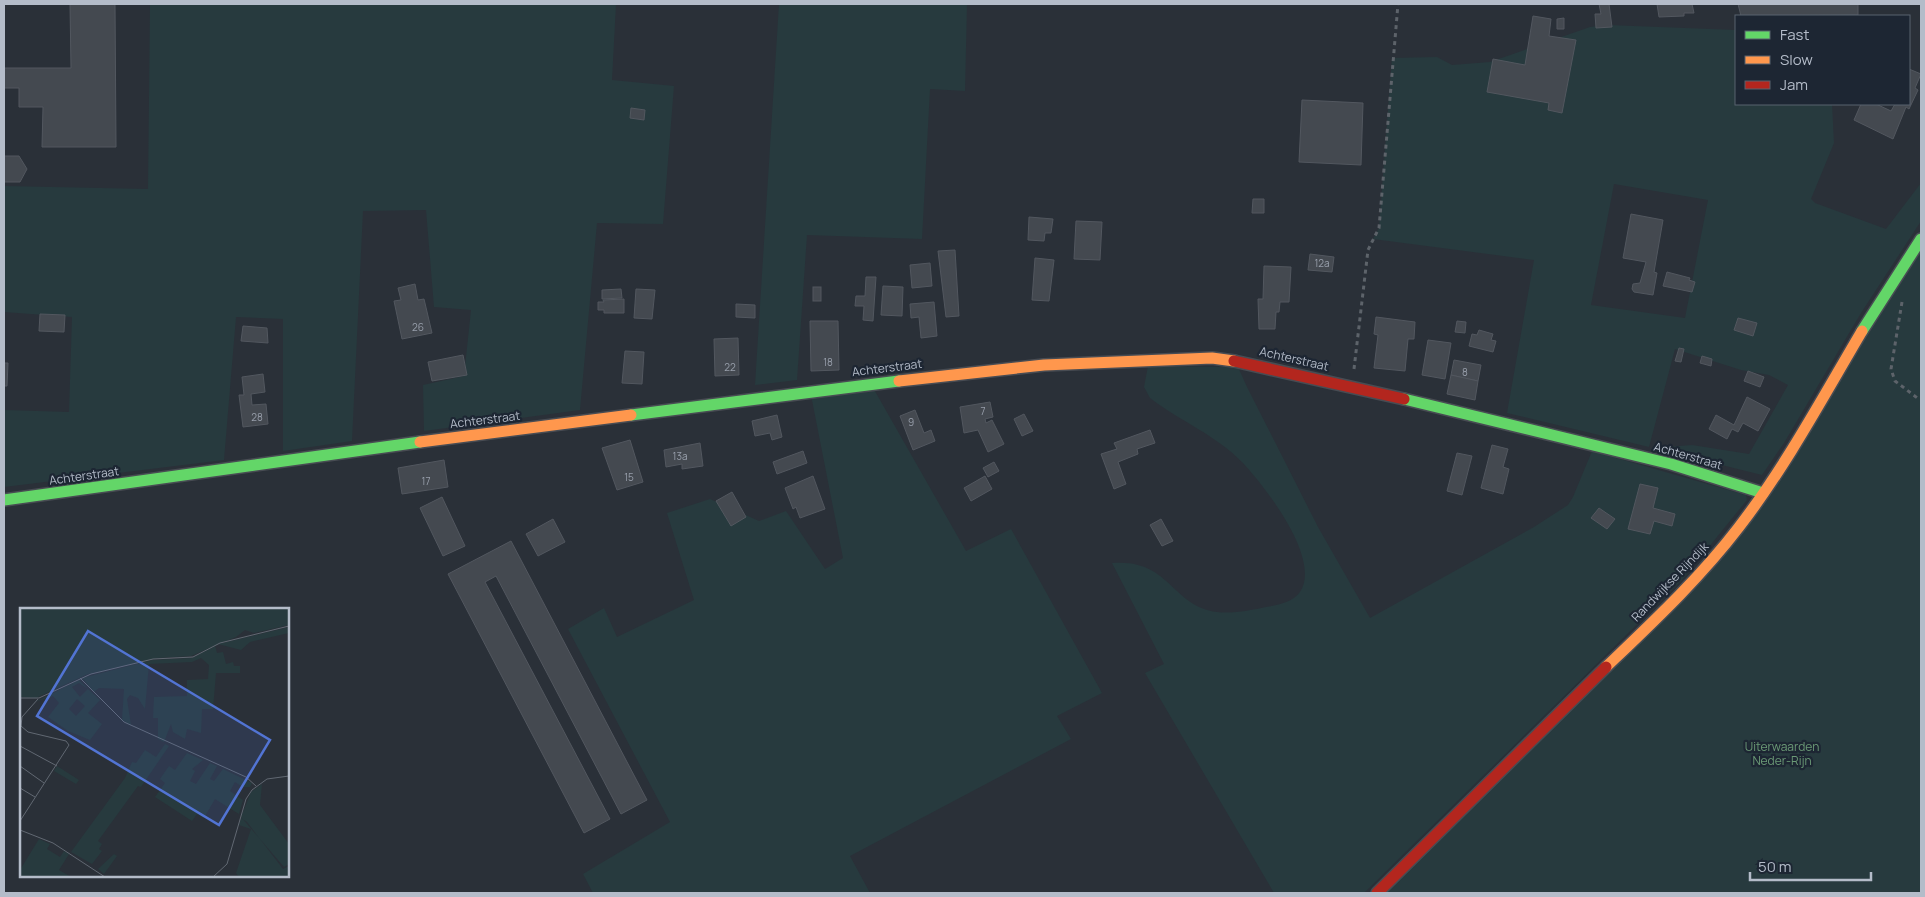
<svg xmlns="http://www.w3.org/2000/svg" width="1925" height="897" font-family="Manrope,sans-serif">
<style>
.green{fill:#273a3e;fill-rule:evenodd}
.building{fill:#444950;stroke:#52575f}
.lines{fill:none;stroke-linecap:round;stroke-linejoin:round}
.fast-casing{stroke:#484c53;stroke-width:14}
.slow-casing{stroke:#484c53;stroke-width:14}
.jam-casing{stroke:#484c53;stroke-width:14}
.path{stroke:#5d636a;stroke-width:3;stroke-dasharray:4 4;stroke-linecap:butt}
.fast{stroke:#63d668;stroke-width:11}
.slow{stroke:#ff974d;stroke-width:11}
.jam{stroke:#b3261e;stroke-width:11}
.labels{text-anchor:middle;stroke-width:4.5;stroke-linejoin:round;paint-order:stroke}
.number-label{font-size:10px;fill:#989fab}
.street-label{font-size:12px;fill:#b4bcc9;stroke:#1d2633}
.park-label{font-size:12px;fill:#6b9a76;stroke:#1d2633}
.inset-road{fill:none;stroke:#616872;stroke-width:1}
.view{fill:#5274d3;fill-opacity:0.15;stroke:#5274d3;stroke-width:2.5}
.inset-edge{fill:none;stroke:#b4bcc9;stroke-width:2.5}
</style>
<rect width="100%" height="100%" fill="#2a3038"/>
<g class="green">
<polygon points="150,4 616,4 612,80 674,86 663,224 597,223 580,410 424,431 423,385 464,376 471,310 434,307 426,210 363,211 352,441 283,451 283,319 236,317 224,460 4,487 4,410 69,412 72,317 4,312 4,186 148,189"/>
<polygon points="779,4 967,4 965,91 930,89 922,239 807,235 797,380 755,385"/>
<path d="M1608,25L1736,30V104H1832L1834,143L1811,199L1815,203L1886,229L1921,183V221L1861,313L1784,443L1762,475L1653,448L1692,445L1749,454L1788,385L1769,375L1741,370L1675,349L1649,447L1507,413L1534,260L1373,239L1379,228L1392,58L1437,57L1452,65L1490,62L1590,27ZM1614,184L1708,200L1685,318L1591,305Z"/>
<polygon points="1921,249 1921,893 1386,893 1717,565"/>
<path d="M1148,366L1238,367L1247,387L1318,527L1370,618L1534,527L1568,505L1573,497L1592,451L1746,495L1747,500L1682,580L1364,893H1274L1145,673L1164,664L1112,563C1170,558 1171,606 1217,612C1232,614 1252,610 1266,607C1278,605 1293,602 1300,592C1322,559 1265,487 1243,463C1216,435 1180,421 1150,398L1144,387Z"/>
<polygon points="872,386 966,551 1011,529 1102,693 1057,716 1071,739 850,856 870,893 593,893 583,874 670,822 568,629 604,608 617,637 694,600 667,513 710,499 759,521 786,511 825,569 843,558 811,395"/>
</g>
<g class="building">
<polygon points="70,4 115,4 116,147 42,147 43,107 19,107 19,88 4,88 4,68 71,68"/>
<polygon points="1599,4 1609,4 1612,27 1596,28 1595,14 1601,14"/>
<polygon points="1657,4 1692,4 1694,13 1684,13 1684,16 1659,17"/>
<polygon points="1738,4 1858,4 1858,15 1741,16"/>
<polygon points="1533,16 1551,19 1549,36 1576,40 1562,113 1548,110 1549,103 1487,92 1493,59 1525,65"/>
<polygon points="1564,18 1564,29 1557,29 1557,19"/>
<polygon points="1909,69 1921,74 1915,88 1918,90 1909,109 1906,107 1893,139 1854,120 1861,104 1876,104 1891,111 1895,104 1909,104"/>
<polygon points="1302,100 1363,103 1361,165 1299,162"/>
<polygon points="631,108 645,110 644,120 630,118"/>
<polygon points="4,156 19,156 27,169 20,182 4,182"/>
<polygon points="1253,199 1264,199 1264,213 1252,213"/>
<polygon points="1631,214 1663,220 1654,272 1657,273 1653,295 1634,292 1632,289 1633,284 1640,283 1646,262 1623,258"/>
<polygon points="1029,217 1053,219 1051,233 1045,233 1044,241 1028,240"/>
<polygon points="1076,221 1102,222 1100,260 1074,259"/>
<polygon points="955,250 959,316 946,317 938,251"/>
<polygon points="1310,254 1334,257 1332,272 1308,270"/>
<polygon points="1035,258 1054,260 1049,301 1032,300"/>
<polygon points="930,263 932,286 912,288 910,265"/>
<polygon points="1264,266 1291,267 1289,302 1280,302 1279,312 1276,312 1275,329 1259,329 1258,299 1263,299"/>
<polygon points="1667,272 1690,278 1689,280 1695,282 1692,292 1663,286"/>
<polygon points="866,277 876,277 873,321 863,320 864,306 855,306 856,296 865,296"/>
<polygon points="415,284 418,300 424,299 432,333 402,339 394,301 401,300 398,288"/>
<polygon points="883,286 903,287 902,316 881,315"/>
<rect x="813" y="287" width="8" height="14"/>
<polygon points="621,289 622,298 602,299 602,290"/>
<polygon points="636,289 655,290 652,319 634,318"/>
<polygon points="624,299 624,313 604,313 604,310 598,310 598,302 604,302 603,300"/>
<polygon points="934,302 937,336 921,338 919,317 911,318 910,304"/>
<polygon points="736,304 755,305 755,318 736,317"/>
<polygon points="40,314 65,315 64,332 39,331"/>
<polygon points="1376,317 1415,322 1414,339 1408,339 1405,371 1374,368 1378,335 1374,334"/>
<polygon points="1738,318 1757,323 1753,336 1734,330"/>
<polygon points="810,321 838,321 839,370 811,371"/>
<polygon points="1457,321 1466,322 1465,333 1455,332"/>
<polygon points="243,326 267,328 268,343 241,341"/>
<polygon points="1479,330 1493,334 1491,340 1496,341 1493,352 1469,346 1472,334 1477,335"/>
<polygon points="738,338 739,375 715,376 714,339"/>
<polygon points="1428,340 1451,343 1445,379 1422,375"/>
<polygon points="1679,348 1684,349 1681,362 1675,361"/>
<polygon points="625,351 644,352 642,384 622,383"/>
<polygon points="463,355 467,375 432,381 428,362"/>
<polygon points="1702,356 1712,359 1711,366 1700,363"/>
<polygon points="1454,360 1481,365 1478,381 1451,375"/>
<polygon points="4,363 8,363 7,386 4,386"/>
<polygon points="1748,371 1764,377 1760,387 1744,381"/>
<polygon points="263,374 265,392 251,394 252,405 266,404 268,424 243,427 239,395 244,395 242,377"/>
<polygon points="1451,375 1478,381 1475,400 1447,394"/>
<polygon points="1747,397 1770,409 1758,431 1743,423 1738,432 1732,429 1727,439 1709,429 1716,415 1734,425"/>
<polygon points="990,402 993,417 985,419 986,423 992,420 1004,444 988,452 978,430 964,433 960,407"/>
<polygon points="915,410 924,433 931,430 935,441 913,450 900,416"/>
<polygon points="1024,414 1033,431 1022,436 1014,419"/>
<polygon points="777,415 782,437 772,440 770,433 755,436 752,421"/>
<polygon points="1150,430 1155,443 1137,449 1138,454 1118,462 1126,484 1114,489 1101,454 1117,449 1114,443"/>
<polygon points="630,440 643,482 617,490 602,448"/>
<polygon points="700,443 703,466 682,469 682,464 666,467 664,450"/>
<polygon points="1492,445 1508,449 1503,467 1509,469 1503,494 1481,488"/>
<polygon points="803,451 807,463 777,474 773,462"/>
<polygon points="1457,453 1472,456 1462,495 1447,491"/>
<polygon points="444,460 448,487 402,494 398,468"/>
<polygon points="994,462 999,471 988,477 983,468"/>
<polygon points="813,476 825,509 800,518 796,507 793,509 785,488"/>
<polygon points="985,476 992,489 971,501 964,488"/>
<polygon points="1640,484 1658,488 1653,508 1675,514 1672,526 1654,521 1650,534 1628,529"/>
<polygon points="732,492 746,517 731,526 716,501"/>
<polygon points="442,497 465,546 443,556 420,508"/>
<polygon points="1599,508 1615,519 1607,529 1591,518"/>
<polygon points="553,519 565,542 538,556 526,534"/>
<polygon points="1161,519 1173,541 1162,546 1150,525"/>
<polygon points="511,541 647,800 621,814 496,576 485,582 610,819 584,833 448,574"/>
</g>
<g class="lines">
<defs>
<g id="fast">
<polyline points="1862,331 1921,239"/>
<polyline points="1404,399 1671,464 1763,493"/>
<polyline points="631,415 899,381"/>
<polyline points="4,500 420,442"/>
</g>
<g id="slow">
<polyline points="899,381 1044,365 1212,358 1234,361"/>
<polyline points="420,442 631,415"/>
<path d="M1606,667C1653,622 1700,578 1739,527C1786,466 1823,397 1862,331"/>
</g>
<g id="jam">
<polyline points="1234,361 1404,399"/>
<polyline points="1377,893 1606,667"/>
</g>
</defs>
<use href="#fast" class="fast-casing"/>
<use href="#slow" class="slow-casing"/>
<use href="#jam" class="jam-casing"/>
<g class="path">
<polyline points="1902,302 1891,369 1895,381 1920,400"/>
<polyline points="1354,369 1368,250 1379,228 1398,4"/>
</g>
<use href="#fast" class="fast"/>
<use href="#slow" class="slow"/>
<use href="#jam" class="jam"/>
</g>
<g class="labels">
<g class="number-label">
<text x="1322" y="267">12a</text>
<text x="418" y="331">26</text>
<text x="828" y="366">18</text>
<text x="730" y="371">22</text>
<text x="1465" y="376">8</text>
<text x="983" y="415">7</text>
<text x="257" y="421">28</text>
<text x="911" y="426">9</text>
<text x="680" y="460">13a</text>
<text x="629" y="481">15</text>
<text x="426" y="485">17</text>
</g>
<g class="street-label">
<text transform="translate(1294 359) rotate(13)" y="4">Achterstraat</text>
<text transform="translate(887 368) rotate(-7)" y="4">Achterstraat</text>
<text transform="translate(485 420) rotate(-7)" y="4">Achterstraat</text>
<text transform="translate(1688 456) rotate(16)" y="4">Achterstraat</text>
<text transform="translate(84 476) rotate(-8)" y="4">Achterstraat</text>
<text transform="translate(1670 582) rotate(-46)" y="4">Randwijkse Rijndijk</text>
</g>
<g class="park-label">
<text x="1782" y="751">Uiterwaarden<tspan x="1782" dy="14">Neder-Rijn</tspan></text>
</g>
</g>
<g transform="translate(20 608)">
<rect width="269" height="269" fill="#2a3038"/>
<path d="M0,0H269V17L234,25L225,22L216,29L171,48L138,50L68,66L16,90L0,89ZM269,19V25L230,34L221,42L198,36ZM195,38L197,45L203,44L206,56L213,54L214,58H220V65H196L193,101H182L181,125L167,121L165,131L153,124L151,116L144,134L138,131V110H133L134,89L167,88V72L188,71L189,57L181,50L172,54L129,56L125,101L118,90L110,87L107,91L111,117L102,112L104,81L79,80L74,84L62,70L132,52L172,50ZM59,72L68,81L59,75L52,79L60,89L68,81L80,92L68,105L82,116L70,132L48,123L28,109L39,95L33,88L15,94ZM57,91L65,98L56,108L49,101ZM145,136L149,138L121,179L118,178L78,233L82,236L79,241L82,243L72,256L51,244L105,170L112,154L116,155L125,142L136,149ZM167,145L183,152L172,161L175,163L170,173L176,176L190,155L197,158L190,171L194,173L203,161L232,175L230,179H223L215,174L210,183L223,192L219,206L195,191L184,210L177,206L172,213L135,189L145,175L140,171L149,158L155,162ZM37,158L59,172L56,176L34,163ZM242,176L240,197L269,236V256L264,259L221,209L231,184ZM221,210L227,214L263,261L269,258V269H219L216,265L231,221L219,217ZM19,231L30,236L27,241L40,249L44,243L49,246L39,262L51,269H0V262ZM94,246L97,248L84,266L78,261Z" fill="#273a3e" fill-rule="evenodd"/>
<path class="inset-road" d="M60,70L104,114L226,169L236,178M0,90H19L71,66L133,51L173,49L200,35L269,18M1,118L2,109L18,91M0,138L37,158M0,158L24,175M0,180L15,189M0,213L49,137L46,133L8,124L1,118M0,222L33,235L85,269M193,269L207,256L226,191L232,182L247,171L269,168"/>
<path class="view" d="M68,23L250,132L199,217L17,108Z"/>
<rect width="269" height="269" class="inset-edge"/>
</g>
<rect width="1925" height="897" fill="none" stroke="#b4bcc9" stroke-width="10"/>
<rect x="1735" y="15" width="175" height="90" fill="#1d2633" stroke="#59626f"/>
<rect x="1745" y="31" width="25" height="8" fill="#63d668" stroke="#59626f"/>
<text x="1780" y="40" font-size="15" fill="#b4bcc9">Fast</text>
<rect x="1745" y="56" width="25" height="8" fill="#ff974d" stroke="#59626f"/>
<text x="1780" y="65" font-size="15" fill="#b4bcc9">Slow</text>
<rect x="1745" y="81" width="25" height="8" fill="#b3261e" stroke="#59626f"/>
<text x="1780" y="90" font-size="15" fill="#b4bcc9">Jam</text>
<path d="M1750 872v8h121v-8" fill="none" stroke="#b4bcc9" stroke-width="2.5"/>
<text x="1758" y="872" font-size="15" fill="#b4bcc9" stroke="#1d2633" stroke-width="4" paint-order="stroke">50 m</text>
</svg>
